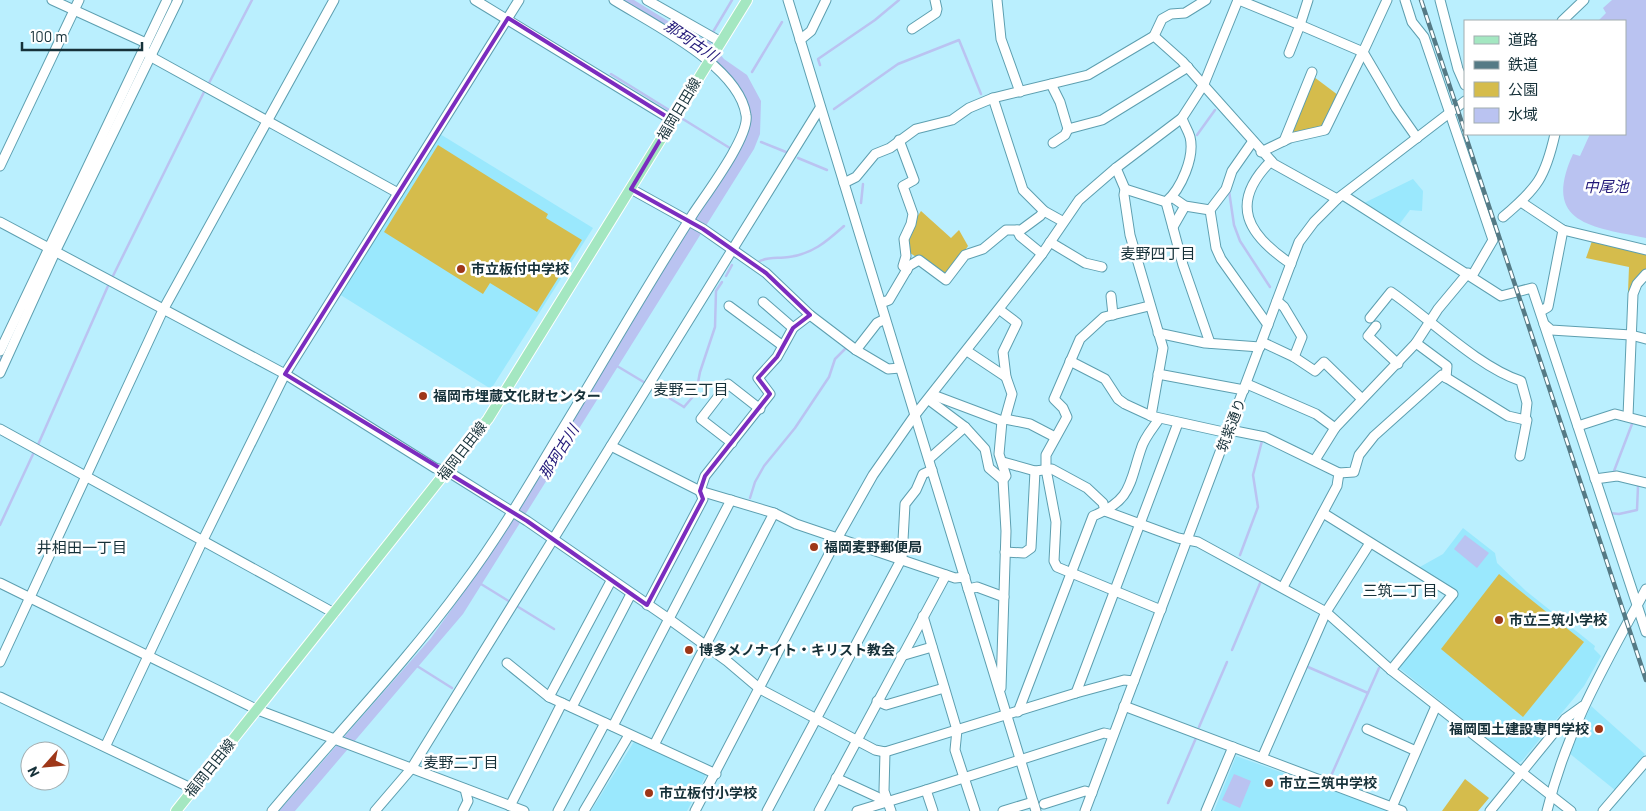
<svg xmlns="http://www.w3.org/2000/svg" width="1646" height="811" font-family="Barlow,'Noto Sans JP',sans-serif">
<style>
.built{fill:#9ae8fd}
.green{fill:#d5bc4c}
.water{fill:#bac3f1}
.lines{fill:none;stroke-linecap:round;stroke-linejoin:round}
.stream{stroke:#bac3f1;stroke-width:2.5}
.minor-casing{stroke:#5d9fb0;stroke-width:11}
.major-casing{stroke:#fff;stroke-width:12}
.minor{stroke:#fff;stroke-width:9}
.major{stroke:#a4e7c1;stroke-width:10}
.rail-casing{stroke:#557a85;stroke-width:4.5}
.rail{stroke:#fff;stroke-width:2.5;stroke-dasharray:8;stroke-linecap:butt}
.marked{fill:none;stroke:#7b2cbf;stroke-width:4;stroke-linejoin:round}
.poi-dot{fill:#9e3718;stroke:#fff;stroke-width:2}
.labels{text-anchor:middle;stroke-width:5;stroke-linejoin:round;paint-order:stroke}
.street-label{font-size:14px;fill:#163139;stroke:#fff}
.poi-label{font-size:14px;font-weight:bold;fill:#163139;stroke:#fff;text-anchor:start}
.water-label{font-size:15px;font-style:italic;fill:#211778;stroke:#fff}
.neighbourhood-label{font-size:15px;fill:#163139;stroke:#fff}
</style>
<rect width="100%" height="100%" fill="#baeffe"/>
<g class="built">
<polygon points="440,134 593,228 491,389 339,294"/>
<polygon points="1413,179 1423,191 1422,211 1410,210 1398,226 1364,203"/>
<polygon points="1463,528 1495,553 1497,563 1526,591 1595,646 1594,649 1601,656 1584,686 1522,761 1518,763 1399,668 1457,593 1418,568 1443,554"/>
<polygon points="1591,706 1645,754 1615,790 1569,753"/>
<polygon points="635,740 703,770 706,775 687,811 591,811"/>
<polygon points="1236,756 1390,811 1214,811"/>
</g>
<g class="green">
<polygon points="1314,77 1338,95 1323,127 1291,135"/>
<polygon points="438,145 548,214 546,218 582,240 537,312 490,283 483,294 384,232"/>
<polygon points="921,211 951,238 959,230 968,246 948,275 944,275 907,251 908,231"/>
<polygon points="1592,241 1646,253 1646,270 1631,292 1628,292 1629,267 1586,258"/>
<polygon points="1499,574 1584,642 1523,717 1441,649"/>
<polygon points="1465,779 1489,798 1478,811 1442,811"/>
</g>
<g class="water">
<polygon points="617,0 634,0 686,32 709,41 724,59 747,75 761,101 760,134 754,149 463,614 295,811 279,811 431,638 474,578 636,316 668,260 743,143 748,131 749,117 742,93 736,82"/>
<path d="M1612,0H1646V238C1593,227 1541,224 1573,154L1580,156L1590,134H1625V21L1599,20L1606,13L1603,8Z"/>
<polygon points="1465,535 1489,553 1477,568 1454,549"/>
<polygon points="1234,774 1251,781 1240,808 1222,800"/>
</g>
<g class="lines">
<g class="stream">
<polyline points="713,32 732,0"/>
<polyline points="820,65 818,59 875,20 899,0"/>
<polyline points="752,72 782,22"/>
<polyline points="611,74 674,113"/>
<polyline points="208,85 252,0"/>
<polyline points="834,109 898,64 959,40 981,94"/>
<polyline points="678,116 733,150"/>
<polyline points="1197,135 1215,110"/>
<polyline points="761,142 786,152"/>
<polyline points="798,158 827,170"/>
<polyline points="1229,191 1234,225 1240,241 1270,287"/>
<polyline points="861,203 863,184"/>
<path d="M758,262C768,256 778,259 789,257C813,254 827,241 844,226"/>
<polyline points="726,276 732,265"/>
<polyline points="0,361 5,351"/>
<polyline points="617,366 647,384"/>
<polyline points="651,387 684,407"/>
<polyline points="684,407 696,393 700,372 715,327 716,291 722,282"/>
<polyline points="37,447 108,286 205,90"/>
<polyline points="1614,471 1632,424"/>
<polyline points="750,498 755,482 764,466 795,428 829,377 835,359 846,348"/>
<polyline points="1609,513 1619,514 1637,510 1638,486"/>
<polyline points="0,525 34,452"/>
<polyline points="1240,555 1258,507 1253,475 1262,441"/>
<polyline points="481,584 554,629"/>
<polyline points="1232,650 1261,581"/>
<polyline points="417,666 452,688"/>
<polyline points="1308,667 1368,693"/>
<polyline points="1199,727 1227,662"/>
<polyline points="1331,776 1379,668"/>
<polyline points="1168,803 1196,738"/>
</g>
<defs>
<g id="minor">
<polyline points="52,0 146,43"/>
<polyline points="475,0 672,120"/>
<polyline points="647,0 721,42"/>
<polyline points="788,0 1036,811"/>
<polyline points="997,0 1001,39 1020,92"/>
<polyline points="1239,0 1300,25 1308,0"/>
<polyline points="1405,0 1412,22 1424,37 1493,240 1472,276"/>
<polyline points="1440,0 1458,69 1465,85"/>
<polyline points="1562,21 1584,0"/>
<polyline points="912,29 936,13 937,9 935,0"/>
<polyline points="1154,36 1162,19 1171,14 1185,13 1206,0"/>
<polyline points="800,40 811,31 826,0"/>
<polyline points="1363,52 1396,108 1417,138"/>
<polyline points="148,53 155,59 398,193"/>
<polyline points="1289,53 1300,25 1363,52 1387,0"/>
<polyline points="1051,84 1060,102 1068,129 1102,120 1188,67"/>
<polyline points="993,98 1023,190 1044,211 1062,221"/>
<path d="M1182,118C1184,125 1188,130 1190,137C1195,157 1181,189 1166,202L1183,265L1210,343"/>
<polyline points="899,140 914,180 903,186 913,214 911,224 904,239 906,256 903,266 907,270"/>
<polyline points="1253,141 1232,171 1226,189 1210,210 1216,248 1221,259 1268,325"/>
<polyline points="1284,141 1312,72"/>
<polyline points="1053,143 1065,135 1068,129"/>
<polyline points="1261,152 1290,138 1325,130 1363,52"/>
<path d="M1271,161C1228,204 1248,235 1291,264"/>
<polyline points="0,166 79,0"/>
<polyline points="1116,168 1125,189 1124,195 1130,235 1163,348 1151,416 1228,433"/>
<polyline points="844,183 856,177 875,154 890,148 916,129 952,120 969,108 993,98 1088,75 1154,36 1182,61 1274,164 1337,199"/>
<polyline points="631,189 703,229 766,273 810,315 856,350 888,369 900,368"/>
<polyline points="1125,189 1166,202"/>
<polyline points="1343,195 1501,296 1532,288 1544,324 1551,330 1631,335 1646,339"/>
<polyline points="1172,197 1185,206 1210,210"/>
<polyline points="1521,202 1563,230 1646,250"/>
<path d="M1503,217C1538,187 1545,178 1555,134"/>
<polyline points="0,222 285,374 435,468 447,471 527,521 669,619 727,661 760,689 875,750 885,752 1076,693 1124,680 1134,681"/>
<polyline points="1173,227 1185,206"/>
<polyline points="1017,230 1020,236 1042,254"/>
<polyline points="1050,242 1085,263 1102,267"/>
<polyline points="1111,296 1113,315"/>
<polyline points="1277,301 1284,307 1302,337 1294,357"/>
<polyline points="763,302 793,328"/>
<polyline points="881,303 889,300 909,266 919,260 946,280 965,255 983,249 1006,230 1021,230 1040,216 1044,211"/>
<polyline points="729,306 783,346"/>
<polyline points="1149,306 1104,317 1080,339 1054,399 1063,408 1067,417 1046,455 1046,469 1056,522 1054,561 1057,567 1161,610"/>
<polyline points="1000,310 1017,323 1003,352 1006,377 1012,394 1005,419"/>
<polyline points="1541,311 1548,307 1563,230"/>
<path d="M1370,318L1391,292C1429,318 1478,367 1521,381L1527,403L1525,420H1527L1520,456"/>
<polyline points="1544,324 1646,632"/>
<polyline points="1376,326 1368,336 1398,364"/>
<polyline points="1158,333 1205,343 1260,347"/>
<polyline points="1262,342 1294,357 1315,371 1324,362 1362,399"/>
<polyline points="1416,343 1447,366 1446,378"/>
<polyline points="856,350 877,323 885,319"/>
<polyline points="0,351 167,0"/>
<polyline points="967,351 1006,377"/>
<polyline points="1070,361 1105,379 1118,399 1125,404 1151,416"/>
<polyline points="0,373 56,250 178,0"/>
<polyline points="1158,374 1244,390"/>
<polyline points="1247,384 1316,414 1335,428"/>
<polyline points="933,395 1002,421 1005,419 1030,424 1055,437"/>
<polyline points="929,400 965,427"/>
<polyline points="1628,416 1633,294 1637,284 1646,274"/>
<polyline points="1578,426 1615,414 1646,422"/>
<polyline points="0,429 334,613"/>
<polyline points="1230,430 1265,437 1339,473 1337,486 1283,587"/>
<polyline points="732,443 701,419 728,384 760,409"/>
<polyline points="611,446 700,491 774,513 796,524 955,578 965,577"/>
<polyline points="929,459 965,427 985,449 989,468 1003,480"/>
<polyline points="1315,460 1335,428 1416,343 1438,309 1468,273"/>
<polyline points="1003,462 1035,471 1052,469 1087,488 1103,503 1105,511 1178,538 1198,542 1326,612 1391,670 1571,811"/>
<polyline points="1339,473 1354,472 1359,455 1374,436 1442,375 1508,416 1525,420"/>
<polyline points="1595,479 1617,476 1646,483"/>
<polyline points="1323,513 1453,594 1391,670"/>
<polyline points="1005,552 1024,553 1031,548 1035,471"/>
<polyline points="0,583 258,710 524,811"/>
<polyline points="968,589 977,587 1004,597"/>
<polyline points="647,605 703,499 700,491 705,476 770,394 758,378 777,357 793,328 810,315"/>
<polyline points="923,616 957,730 955,750 975,811"/>
<polyline points="901,656 932,647"/>
<polyline points="0,662 163,310 334,0"/>
<polyline points="507,663 549,697 716,774"/>
<polyline points="1001,688 1006,531 1003,480 1006,476 999,454 1002,421"/>
<polyline points="1076,693 1178,423"/>
<polyline points="0,697 193,789"/>
<polyline points="549,697 611,581"/>
<polyline points="877,701 886,705 944,688"/>
<polyline points="1124,706 1402,811"/>
<polyline points="572,707 631,594"/>
<path d="M1018,712L1093,516C1132,500 1129,484 1141,449C1144,438 1153,428 1159,419"/>
<polyline points="613,726 731,500"/>
<polyline points="1367,729 1416,751"/>
<polyline points="106,745 202,542 285,374 519,0"/>
<polyline points="654,745 774,513"/>
<polyline points="885,752 884,791 891,811"/>
<polyline points="1262,758 1326,612 1370,543"/>
<polyline points="836,778 888,802"/>
<polyline points="1044,804 1085,791 1092,793"/>
<polyline points="510,806 562,703"/>
<polyline points="1392,807 1436,706"/>
<path d="M272,811C335,736 404,665 462,586C495,542 523,495 551,448C599,370 644,290 693,214C706,194 750,136 746,115C739,66 654,25 614,0"/>
<polyline points="375,811 411,769 820,108"/>
<polyline points="463,811 468,801 465,789"/>
<polyline points="558,811 605,723"/>
<polyline points="584,811 629,735"/>
<polyline points="695,811 838,537 873,475 915,415 1042,254 1079,200 1116,168 1182,118 1204,84 1238,0"/>
<polyline points="767,811 902,558 905,504 916,490 923,474 932,470"/>
<polyline points="819,811 946,575"/>
<polyline points="857,811 926,790"/>
<polyline points="933,811 926,790 1104,733 1113,735"/>
<polyline points="1003,811 1033,802"/>
<polyline points="1085,811 1299,242 1314,222 1337,199 1465,101"/>
<polyline points="1206,811 1233,747"/>
<polyline points="1490,811 1565,719 1583,706"/>
<path d="M1547,811C1567,728 1606,663 1646,589"/>
<polyline points="1603,811 1646,761"/>
</g>
<polyline id="major" points="176,811 488,419 747,0"/>
</defs>
<use href="#minor" class="minor-casing"/>
<use href="#major" class="major-casing"/>
<use href="#minor" class="minor"/>
<use href="#major" class="major"/>
<defs>
<g id="rail">
<polyline points="1421,0 1465,132"/>
<polyline points="1465,134 1646,680"/>
</g>
</defs>
<use href="#rail" class="rail-casing"/>
<use href="#rail" class="rail"/>
</g>
<path class="marked" d="M508,18L672,120L631,189L703,229L766,273L810,315L793,328L777,357L758,378L770,394L705,476L700,491L703,499L647,605L527,521L285,374Z"/>
<g class="poi-dot">
<circle cx="461" cy="269" r="5"/>
<circle cx="423" cy="396" r="5"/>
<circle cx="814" cy="547" r="5"/>
<circle cx="1499" cy="620" r="5"/>
<circle cx="689" cy="650" r="5"/>
<circle cx="1599" cy="729" r="5"/>
<circle cx="1269" cy="783" r="5"/>
<circle cx="649" cy="793" r="5"/>
</g>
<g class="labels">
<g class="street-label">
<text transform="translate(679 109) rotate(-59)" y="5">福岡日田線</text>
<text transform="translate(1231 425) rotate(-69)" y="5">筑紫通り</text>
<text transform="translate(462 451) rotate(-52)" y="5">福岡日田線</text>
<text transform="translate(210 768) rotate(-51)" y="5">福岡日田線</text>
</g>
<g class="poi-label">
<text x="471" y="274">市立板付中学校</text>
<text x="433" y="401">福岡市埋蔵文化財センター</text>
<text x="824" y="552">福岡麦野郵便局</text>
<text x="1509" y="625">市立三筑小学校</text>
<text x="699" y="655">博多メノナイト・キリスト教会</text>
<text x="1589" y="734" text-anchor="end">福岡国土建設専門学校</text>
<text x="1279" y="788">市立三筑中学校</text>
<text x="659" y="798">市立板付小学校</text>
</g>
<g class="water-label">
<text transform="translate(691 41) rotate(34)" y="5">那珂古川</text>
<text x="1606" y="192">中尾池</text>
<text transform="translate(559 452) rotate(-58)" y="5">那珂古川</text>
</g>
<g class="neighbourhood-label">
<text x="1158" y="259">麦野四丁目</text>
<text x="691" y="395">麦野三丁目</text>
<text x="82" y="553">井相田一丁目</text>
<text x="1400" y="596">三筑二丁目</text>
<text x="461" y="768">麦野二丁目</text>
</g>
</g>
<rect x="1464" y="20" width="162" height="115" fill="#ffffff" stroke="#a2adb0"/>
<rect x="1474" y="36" width="25" height="8" fill="#a4e7c1" stroke="#a2adb0"/>
<text x="1508" y="45" font-size="15" fill="#163139">道路</text>
<rect x="1474" y="61" width="25" height="8" fill="#557a85" stroke="#a2adb0"/>
<text x="1508" y="70" font-size="15" fill="#163139">鉄道</text>
<rect x="1474" y="82" width="25" height="15" fill="#d5bc4c" stroke="#a2adb0"/>
<text x="1508" y="95" font-size="15" fill="#163139">公園</text>
<rect x="1474" y="108" width="25" height="15" fill="#bac3f1" stroke="#a2adb0"/>
<text x="1508" y="120" font-size="15" fill="#163139">水域</text>
<g transform="translate(45 766) rotate(243)"><circle r="24" fill="#ffffff" stroke="#a2adb0"/>
<path d="M0-4L9 19L0 12L-9 19Z" fill="#9e3718"/>
<text y="-8" font-size="14" font-weight="bold" text-anchor="middle" fill="#163139">N</text>
</g>
<path d="M22 42v8h120v-8" fill="none" stroke="#163139" stroke-width="2.5"/>
<text x="30" y="42" font-size="15" fill="#163139" stroke="#ffffff" stroke-width="4" paint-order="stroke">100 m</text>
</svg>
